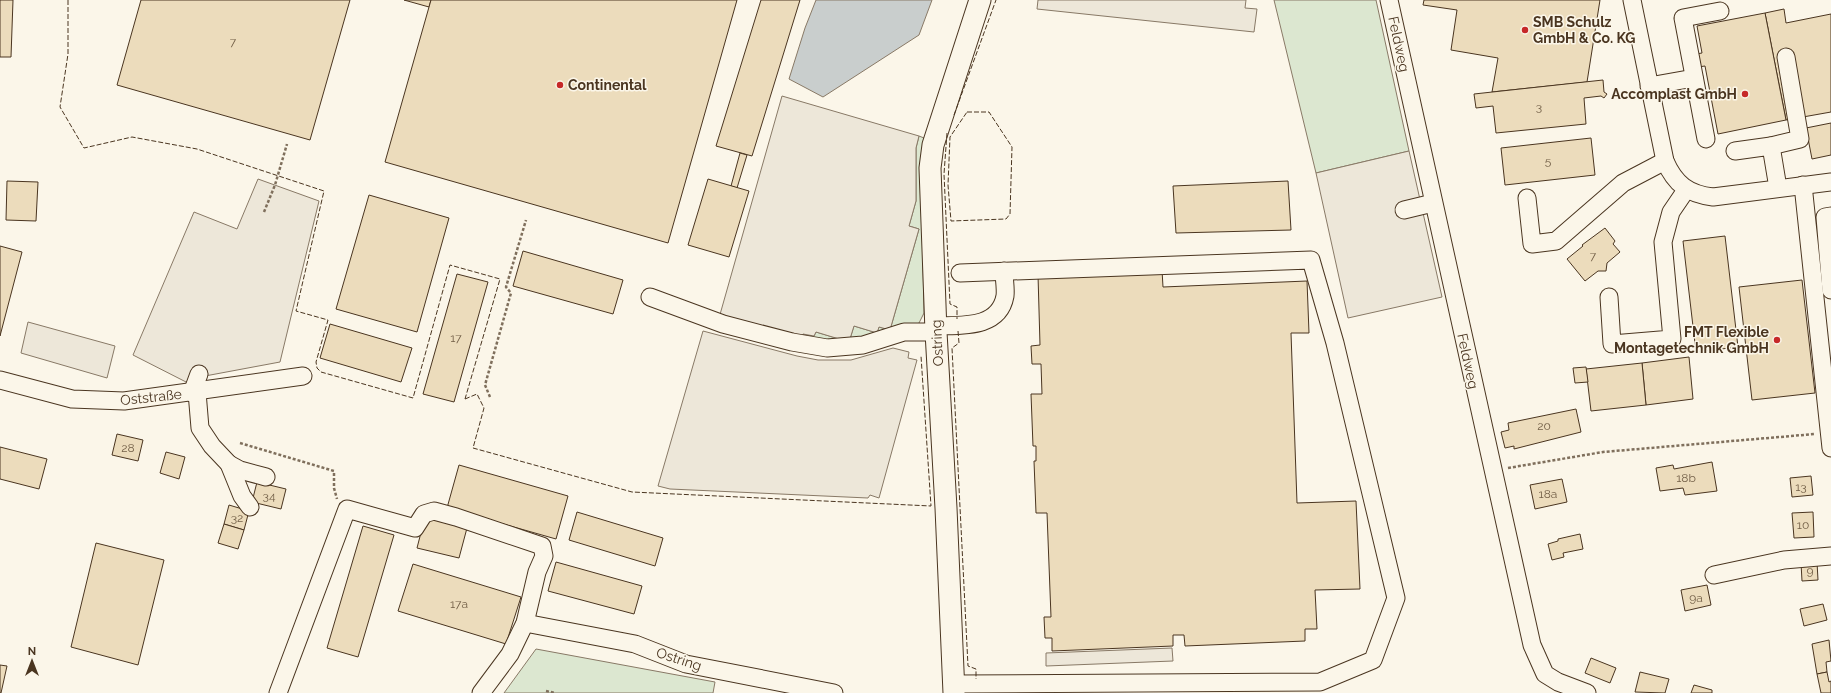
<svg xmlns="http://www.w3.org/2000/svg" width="1831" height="693" font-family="Raleway,sans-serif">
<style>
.green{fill:#dce7d0;stroke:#887966}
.parking{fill:#ede7d9;stroke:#887966}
.water{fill:#c9cecd;stroke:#887966}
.building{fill:#ecdcbc;stroke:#4a3520}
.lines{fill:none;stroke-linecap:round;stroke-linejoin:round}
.minor-casing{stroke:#4a3520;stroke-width:19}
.major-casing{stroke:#4a3520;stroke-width:23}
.path{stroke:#7f6f5c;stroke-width:2.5;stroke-dasharray:3 2;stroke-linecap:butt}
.minor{stroke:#fbf6e9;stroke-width:17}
.major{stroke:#fbf6e9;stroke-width:21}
.fence{stroke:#4a3520;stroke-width:1;stroke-dasharray:5 2;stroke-linecap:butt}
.poi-dot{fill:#c62828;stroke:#fbf6e9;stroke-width:1.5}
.labels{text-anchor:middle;stroke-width:3;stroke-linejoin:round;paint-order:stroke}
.number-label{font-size:12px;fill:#725f47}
.poi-label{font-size:14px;font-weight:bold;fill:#4a3520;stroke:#fbf6e9;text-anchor:start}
.street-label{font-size:14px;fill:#4a3520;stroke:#fbf6e9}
</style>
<rect width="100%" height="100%" fill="#fbf6e9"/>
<g class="green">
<polygon points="1274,0 1376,0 1409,151 1316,173"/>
<polygon points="919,136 924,138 921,167 924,313 919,323 914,327 858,343 822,345 802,340 803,334 814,336 816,332 849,342 854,326 877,333 879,327 890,330 919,229 909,226 916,201 916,148"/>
<polygon points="536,649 715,682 713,693 504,693"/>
</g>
<g class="parking">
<polygon points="1038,0 1246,0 1245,8 1257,9 1254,32 1037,9"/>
<polygon points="782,96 919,136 916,148 916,201 909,226 919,229 890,330 879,327 877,333 854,326 849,342 816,332 814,336 803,334 802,340 719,318"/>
<polygon points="1409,151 1442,297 1348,318 1316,173"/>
<polygon points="258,179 319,201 280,362 205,376 190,384 133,355 194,212 237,229"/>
<polygon points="28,322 115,346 107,378 21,353"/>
<polygon points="703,331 797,356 818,360 851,360 893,348 909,352 908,358 917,360 879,498 870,495 868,498 670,489 658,486"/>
<polygon points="1172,648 1173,661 1046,666 1046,653"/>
</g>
<polygon class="water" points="816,0 932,0 919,35 823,97 789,79 805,28"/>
<g class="building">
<polygon points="0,0 13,0 11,57 0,57"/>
<polygon points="141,0 350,0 310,140 117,85"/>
<polygon points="404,0 431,0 429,7"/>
<polygon points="431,0 737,0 668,243 385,162"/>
<polygon points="761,0 800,0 752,156 716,146"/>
<polygon points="1424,0 1600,0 1587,82 1492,92 1498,58 1451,50 1457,10 1423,5"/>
<polygon points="1784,9 1786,23 1831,14 1831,112 1786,120 1765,13"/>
<polygon points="1765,13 1786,120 1718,134 1705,66 1698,67 1696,54 1702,53 1697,26"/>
<polygon points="1603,80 1604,92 1607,94 1604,98 1601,96 1584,98 1586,124 1496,133 1493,106 1476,108 1474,94"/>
<polygon points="1831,123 1831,155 1812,159 1806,128"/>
<polygon points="1591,138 1595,175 1505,185 1501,148"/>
<polygon points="740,153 747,155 737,188 731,186"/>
<polygon points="708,179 749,191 729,257 688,245"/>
<polygon points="7,181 38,182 36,221 6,220"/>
<polygon points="1288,181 1291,230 1176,233 1173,186"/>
<polygon points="369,195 449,218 417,332 336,309"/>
<polygon points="1605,228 1615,241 1613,244 1620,252 1607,263 1606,271 1598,271 1585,281 1567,259 1583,246 1582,245"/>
<polygon points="1725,236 1738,347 1696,352 1683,241"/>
<polygon points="0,246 22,252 0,336"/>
<polygon points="523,251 623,280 613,314 513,286"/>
<polygon points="1162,270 1163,287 1307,281 1309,333 1291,333 1297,503 1356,501 1360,589 1315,590 1317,629 1305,629 1305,641 1185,646 1184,635 1173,635 1173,646 1052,651 1052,638 1045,638 1044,617 1051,617 1047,513 1036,513 1034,461 1036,461 1036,446 1033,446 1031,394 1042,394 1041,364 1032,364 1031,346 1040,345 1038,275"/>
<polygon points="457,274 488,282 454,402 423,394"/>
<polygon points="1802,280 1815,393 1752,400 1739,287"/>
<polygon points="330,324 412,348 401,382 320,358"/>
<polygon points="1689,357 1693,399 1646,405 1642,363"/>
<polygon points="1642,363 1646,405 1591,411 1586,369"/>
<polygon points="1586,367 1588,382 1575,383 1573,368"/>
<polygon points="1576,409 1581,432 1514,449 1514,446 1505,448 1501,432 1509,430 1508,423"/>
<polygon points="117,434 143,440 138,461 112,455"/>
<polygon points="0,447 47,459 39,489 0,479"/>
<polygon points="166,452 185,457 179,479 160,473"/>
<polygon points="1712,462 1717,491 1685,495 1683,488 1660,491 1656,468 1673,465 1674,469"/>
<polygon points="459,465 568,496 556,539 447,508"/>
<polygon points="1811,476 1813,495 1792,497 1790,478"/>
<polygon points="1562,479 1567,502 1535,509 1530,485"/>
<polygon points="257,482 286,489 281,509 252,502"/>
<polygon points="229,505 249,511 244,530 224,524"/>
<polygon points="577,512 663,538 655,566 569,540"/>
<polygon points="1813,512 1814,537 1794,538 1792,513"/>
<polygon points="425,517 467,528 459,558 417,548"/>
<polygon points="224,524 244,530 238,549 218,543"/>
<polygon points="363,526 394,535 358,657 327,648"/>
<polygon points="1580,534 1583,549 1563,553 1564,557 1552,560 1548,544 1558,541 1558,539"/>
<polygon points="96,543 164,560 138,665 71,647"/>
<polygon points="556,562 642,586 634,614 548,591"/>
<polygon points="1817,562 1818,580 1802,581 1801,563"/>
<polygon points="413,564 521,597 506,644 398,611"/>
<polygon points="1707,585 1711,605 1685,611 1681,590"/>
<polygon points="1823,604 1827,620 1804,626 1800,609"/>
<polygon points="1829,640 1831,661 1826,662 1827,672 1817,674 1812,644"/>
<polygon points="1591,658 1616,668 1610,683 1585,673"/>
<polygon points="0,665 7,666 1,693 0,693"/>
<polygon points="1640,672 1669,679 1665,693 1635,692"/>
<polygon points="1827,672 1829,682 1831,681 1831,693 1821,693 1817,674"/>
<polygon points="1694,685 1712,690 1712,693 1691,693"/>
</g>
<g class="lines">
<defs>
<g id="minor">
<polyline points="1389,0 1532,645 1545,674 1558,682 1587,693"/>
<path d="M1632,0L1665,161C1675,184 1688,194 1713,197L1831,182"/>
<polyline points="1649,86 1694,78"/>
<polyline points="1706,139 1683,18 1720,11"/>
<polyline points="1771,146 1800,139 1786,57"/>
<polyline points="1735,151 1771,146 1778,188"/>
<polyline points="1803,185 1831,448"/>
<polyline points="1527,198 1532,244 1556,241 1623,183 1665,161"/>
<polyline points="1404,210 1433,203"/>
<polyline points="1831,216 1825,217 1831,290"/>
<polyline points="650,297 723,324 792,342 827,348 863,345 904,332 936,332"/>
<polyline points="1609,297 1612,344 1672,339 1663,242 1671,212 1686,190"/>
<path d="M936,326C961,325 999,329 1005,296C1006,289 1004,279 1004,271"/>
<polyline points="0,380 72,399 124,401 303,376"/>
<polyline points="197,392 200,428 212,446 229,464 242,496 250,507"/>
<polyline points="192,393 199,374"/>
<polyline points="229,464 240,470 266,477"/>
<polyline points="1714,575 1784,560 1831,556"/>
<polyline points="525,623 635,644 686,664 834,693"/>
<polyline points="954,684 1320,682 1373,660 1396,598 1335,343 1311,260 960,273"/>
<polyline points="278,693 347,509 415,528 424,514 434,511 456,517 542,546 544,556 537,572 525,623 510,654 481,693"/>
</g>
<polyline id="major" points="954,693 946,508 936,332 930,168 933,145 980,0"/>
</defs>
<use href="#minor" class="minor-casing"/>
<use href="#major" class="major-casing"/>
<g class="path">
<polyline points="264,212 275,185 287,144"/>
<polyline points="490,397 485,385 511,293 506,287 526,220"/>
<polyline points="240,443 334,471 334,488 337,499"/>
<polyline points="1508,468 1603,452 1815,434"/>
<polyline points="546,691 555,693"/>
</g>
<use href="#minor" class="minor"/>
<use href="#major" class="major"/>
<g class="fence">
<polyline points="68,0 68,54 60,107 84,148 132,137 197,149 324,191 296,311 328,320 316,362 317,368 321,372 413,398 450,265 500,279 465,399"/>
<polygon points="967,112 989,112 1012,147 1010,214 1006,219 951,221 948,185 950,137"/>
<polyline points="954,115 996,0"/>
<polyline points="947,133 944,174 950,304 957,307 957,319"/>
<polyline points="958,331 959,343 952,348 968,666 976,669 976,679"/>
<polyline points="465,399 477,394 484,408 473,448 632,492 931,506 921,356"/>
</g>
</g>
<g class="poi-dot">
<circle cx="1525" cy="30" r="4"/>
<circle cx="560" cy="85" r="4"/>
<circle cx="1745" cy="94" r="4"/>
<circle cx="1777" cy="340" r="4"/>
</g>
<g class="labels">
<g class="number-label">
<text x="233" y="46">7</text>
<text x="1539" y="111">3</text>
<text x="1548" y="165">5</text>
<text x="1593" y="260">7</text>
<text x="456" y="342">17</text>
<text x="1544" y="430">20</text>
<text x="128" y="452">28</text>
<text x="1686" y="482">18b</text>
<text x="1801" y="491">13</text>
<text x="1548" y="498">18a</text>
<text x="269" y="500">34</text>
<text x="237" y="522">32</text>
<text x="1803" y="529">10</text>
<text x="1810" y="575">9</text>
<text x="1696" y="602">9a</text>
<text x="459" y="608">17a</text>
</g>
<g class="poi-label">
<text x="1533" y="27">SMB Schulz<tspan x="1533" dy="16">GmbH &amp; Co. KG</tspan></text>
<text x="568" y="90">Continental</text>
<text x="1737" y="99" text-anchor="end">Accomplast GmbH</text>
<text x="1769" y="337" text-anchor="end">FMT Flexible<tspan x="1769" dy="16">Montagetechnik GmbH</tspan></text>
</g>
<g class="street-label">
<text transform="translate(1399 44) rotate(78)" y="5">Feldweg</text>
<text transform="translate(937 343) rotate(-93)" y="5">Ostring</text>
<text transform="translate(1468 361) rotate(78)" y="5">Feldweg</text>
<text transform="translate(151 397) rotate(-6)" y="5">Oststraße</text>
<text transform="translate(679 659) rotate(18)" y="5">Ostring</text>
</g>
</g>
<g transform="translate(32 661)" stroke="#fbf6e9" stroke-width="3" paint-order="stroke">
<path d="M0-3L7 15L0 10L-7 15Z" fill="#4a3520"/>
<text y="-6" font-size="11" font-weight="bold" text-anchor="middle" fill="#4a3520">N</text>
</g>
</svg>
